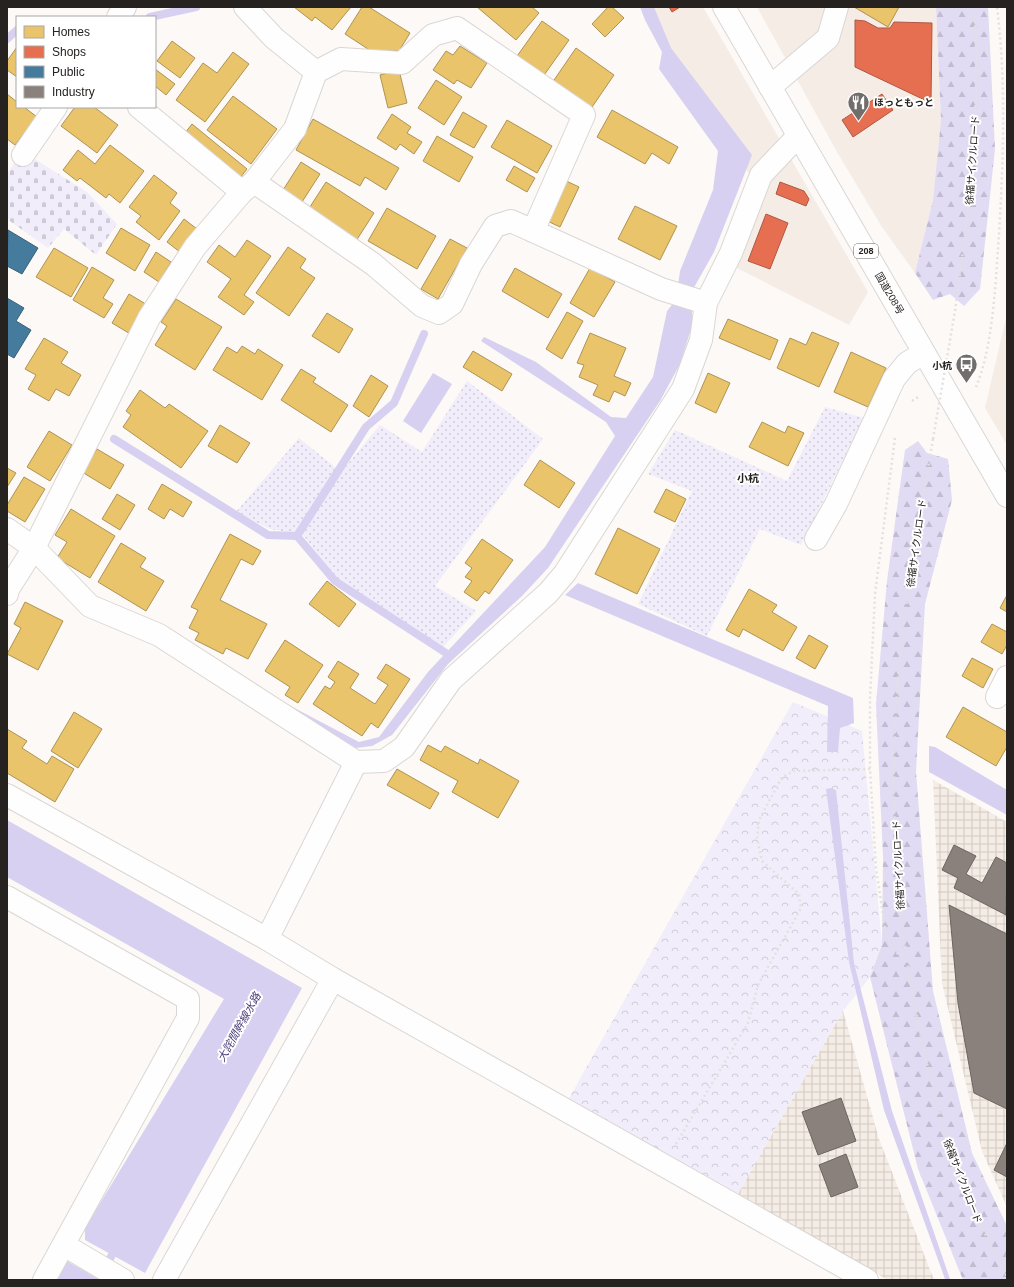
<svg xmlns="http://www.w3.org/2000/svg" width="1014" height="1287" font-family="Helvetica,'Noto Sans JP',sans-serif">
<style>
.built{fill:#f4ece5}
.industrial{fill:url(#industrial-grid)}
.forest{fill:url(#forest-firs)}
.cemetery{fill:url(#cemetery-stones)}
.park{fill:url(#park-crowns)}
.garden{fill:url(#garden-dots)}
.water{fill:#d7d0f1}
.homes{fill:#e9c46a;stroke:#ae9354}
.shops{fill:#e76f51;stroke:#ad5842}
.public{fill:#457b9d;stroke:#3c6078}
.industry{fill:#8a817c;stroke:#6c6460}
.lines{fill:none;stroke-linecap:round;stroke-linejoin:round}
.stream{stroke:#d7d0f1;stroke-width:8}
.street-casing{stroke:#dad6d4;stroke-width:24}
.highway-casing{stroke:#dad6d4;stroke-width:24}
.path{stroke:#e2e1e0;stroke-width:2.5;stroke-dasharray:2 3;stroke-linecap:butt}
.street{stroke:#fffefe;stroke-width:22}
.highway{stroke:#fffefe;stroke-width:22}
.path-bridge{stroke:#e2e1e0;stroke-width:2.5;stroke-dasharray:2 3;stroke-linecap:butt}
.labels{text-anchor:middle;stroke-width:4;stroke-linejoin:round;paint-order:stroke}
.shield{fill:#fff;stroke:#676463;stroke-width:1}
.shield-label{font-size:9px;font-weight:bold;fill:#262220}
.poi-label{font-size:10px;font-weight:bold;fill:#262220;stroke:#fff;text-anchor:start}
.street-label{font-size:10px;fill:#262220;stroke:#fff}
.neighbourhood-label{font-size:11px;font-weight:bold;fill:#262220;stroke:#fff}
.water-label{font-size:11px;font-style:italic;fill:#4c3c78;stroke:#fff}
</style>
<defs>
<pattern id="industrial-grid" width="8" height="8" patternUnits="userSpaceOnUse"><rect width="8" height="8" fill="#f4ece5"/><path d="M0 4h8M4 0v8" fill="none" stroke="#d1cac4"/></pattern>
<pattern id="forest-firs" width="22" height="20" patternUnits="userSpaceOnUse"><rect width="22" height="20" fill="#e1dbf4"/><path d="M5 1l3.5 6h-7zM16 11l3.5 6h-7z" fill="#c1bcd1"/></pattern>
<pattern id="cemetery-stones" width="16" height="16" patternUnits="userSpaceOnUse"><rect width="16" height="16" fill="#f2edfa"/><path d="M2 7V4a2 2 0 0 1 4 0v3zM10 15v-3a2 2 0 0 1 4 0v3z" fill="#cfcbd6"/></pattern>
<pattern id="park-crowns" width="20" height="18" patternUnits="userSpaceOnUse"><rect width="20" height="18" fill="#f2edfa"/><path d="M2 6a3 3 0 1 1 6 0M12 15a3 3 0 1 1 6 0" fill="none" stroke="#cfcbd6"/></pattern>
<pattern id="garden-dots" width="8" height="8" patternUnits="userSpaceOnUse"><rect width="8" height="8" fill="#f2edfa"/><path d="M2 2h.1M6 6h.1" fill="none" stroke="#cfcbd6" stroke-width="1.8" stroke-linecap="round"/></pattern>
</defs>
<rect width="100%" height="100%" fill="#fcf9f6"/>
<g class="built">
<polygon points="651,7 703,7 868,292 849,325 733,266 761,190 670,66"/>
<polygon points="757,7 936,7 941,120 933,200 915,273 882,227 837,152"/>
<polygon points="1007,314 1007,445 985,408"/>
</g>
<g class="industrial">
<polygon points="933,780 1007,822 1007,1207 982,1151 942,983"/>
<polygon points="843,1011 879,1139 934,1280 888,1280 737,1195"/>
</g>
<g class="forest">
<polygon points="936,7 988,7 995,149 980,289 964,306 950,294 933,300 915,273 933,200 941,120"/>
<polygon points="918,441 927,453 948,459 952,500 925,604 916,772 933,991 972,1153 1007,1226 1007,1280 963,1280 918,1169 870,977 882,944 883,857 876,704 887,581 905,450"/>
</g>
<polygon class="cemetery" points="22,151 87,192 117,224 96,255 64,229 48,248 7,219 7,174"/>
<polygon class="park" points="793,702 862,731 882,944 870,977 843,1011 737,1195 568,1100"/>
<g class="garden">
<polygon points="467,381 543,439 435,586 476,611 443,647 336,578 303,535 270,529 236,512 299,438 341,472 380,425 422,452"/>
<polygon points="825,407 864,418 801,545 760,529 707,636 638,604 692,491 648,474 675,430 787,481"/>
</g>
<g class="water">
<polygon points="640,7 654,7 671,48 752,155 714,252 692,291 692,326 680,364 660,401 548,568 522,596 448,664 392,735 372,746 356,748 264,692 359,742 379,737 428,672 545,547 615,436 606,422 481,341 484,337 536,362 611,417 626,418 653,377 667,311 676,300 680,271 713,190 718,151 659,69 662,52 645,20"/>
<polygon points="433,373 452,384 421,433 403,421"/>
<polygon points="578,583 853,698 854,723 840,728 838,752 827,752 828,706 565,595"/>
<polygon points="929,746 935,747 1007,790 1007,815 929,772"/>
<polygon points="831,788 836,790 854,963 892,1111 950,1279 945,1279 884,1110 849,962 826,789"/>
<polygon points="7,820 302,988 145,1273 85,1240 85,1228 224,999 7,877"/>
<polygon points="67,1261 100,1280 57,1280"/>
</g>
<g class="homes">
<polygon points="294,7 351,7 332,30 315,17 312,21"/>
<polygon points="362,7 369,7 410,33 399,51 371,51 345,34"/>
<polygon points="477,7 532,7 539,13 516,40"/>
<polygon points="608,7 612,7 624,18 605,37 592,24"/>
<polygon points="854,7 899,7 888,27"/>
<polygon points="542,21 569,40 542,78 515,59"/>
<polygon points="172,41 195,58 180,78 157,61"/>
<polygon points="460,46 487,63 471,88 457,80 454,84 433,70 446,51 453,55"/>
<polygon points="17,47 17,77 7,70 7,61"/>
<polygon points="576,48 614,75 590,110 552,83"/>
<polygon points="233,52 249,64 205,122 176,100 203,63 217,73"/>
<polygon points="155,69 175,84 166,95 155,86"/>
<polygon points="399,70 407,103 388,108 380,75"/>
<polygon points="436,80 462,97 444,125 418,108"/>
<polygon points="7,94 17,102 17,107 24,107 37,117 15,145 7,139"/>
<polygon points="233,96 277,129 251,164 207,130"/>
<polygon points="75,107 94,107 118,125 97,153 61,126"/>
<polygon points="612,110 678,147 669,164 652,153 645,164 597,137"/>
<polygon points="463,112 487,126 474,148 450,135"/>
<polygon points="392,114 411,127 407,133 422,142 414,154 400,144 396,150 377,138"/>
<polygon points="313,119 399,168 386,190 365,177 360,186 296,150"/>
<polygon points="507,120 552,146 537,173 491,147"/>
<polygon points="192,124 247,169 240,178 185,133"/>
<polygon points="437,136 473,157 459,182 423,161"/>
<polygon points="110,145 144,171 120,203 109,194 106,198 80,178 77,181 63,170 78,150 95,164"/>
<polygon points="301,162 320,174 302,202 283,190"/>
<polygon points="514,166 535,178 527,192 506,180"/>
<polygon points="154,175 177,193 170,203 180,211 159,240 136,222 141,216 129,207"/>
<polygon points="560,178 579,187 560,227 541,218"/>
<polygon points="326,182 374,213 356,241 308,210"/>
<polygon points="635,206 677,226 660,260 618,239"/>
<polygon points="387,208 436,236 417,269 368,241"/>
<polygon points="184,219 197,229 180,252 167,242"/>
<polygon points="121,228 150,245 135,271 106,253"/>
<polygon points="450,239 467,248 438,299 421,289"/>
<polygon points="247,240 271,256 244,295 254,302 244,315 218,297 231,279 207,262 219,245 235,257"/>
<polygon points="288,247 306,259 300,268 315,278 289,316 256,293"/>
<polygon points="54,248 88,268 71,297 36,277"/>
<polygon points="156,252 171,262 159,282 144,272"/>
<polygon points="92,267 114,280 103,298 113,304 104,318 73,300"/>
<polygon points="515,268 562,294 548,318 502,291"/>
<polygon points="590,268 615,282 594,317 570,303"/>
<polygon points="129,294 149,306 132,335 112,323"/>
<polygon points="176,299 222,327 195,370 155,345 167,326 161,322"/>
<polygon points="567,312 583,321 562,359 546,349"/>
<polygon points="327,313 353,329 339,353 312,336"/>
<polygon points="728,319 778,340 770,360 719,338"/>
<polygon points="812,332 839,343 819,387 777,368 790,338 806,345"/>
<polygon points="590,333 626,348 614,376 631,383 625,396 614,391 609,402 593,395 598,385 579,377 584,365 577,363"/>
<polygon points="44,338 68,352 61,363 81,375 69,396 56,389 49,401 28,389 36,375 25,369"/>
<polygon points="242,346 255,354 258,349 283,365 262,400 213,370 227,347 237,353"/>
<polygon points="473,351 512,374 502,391 463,367"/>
<polygon points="851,352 886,368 868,407 834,392"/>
<polygon points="301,369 316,378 313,382 348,405 331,432 281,400"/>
<polygon points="708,373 730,383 716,413 695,403"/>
<polygon points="371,375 388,386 369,417 353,406"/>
<polygon points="140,390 165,408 169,404 208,431 181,468 123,427 131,415 126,411"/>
<polygon points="762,422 785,433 788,426 804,433 788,466 749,447"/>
<polygon points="220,425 250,443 237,463 208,446"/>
<polygon points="49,431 72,445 50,481 27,467"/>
<polygon points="97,449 124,465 110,489 82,472"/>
<polygon points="540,460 575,483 559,508 524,485"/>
<polygon points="7,468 16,473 7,487"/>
<polygon points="24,477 45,489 25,522 7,511 7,505"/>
<polygon points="162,484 192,502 183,517 170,509 164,519 148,509"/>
<polygon points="666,489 686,499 675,522 654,512"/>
<polygon points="117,494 135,505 120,530 102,519"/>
<polygon points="71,509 115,536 90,578 57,558 67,542 55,535"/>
<polygon points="618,528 660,549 637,594 595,574"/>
<polygon points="230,534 261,551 253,565 241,559 220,600 267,624 248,659 226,648 223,654 195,640 199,633 189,628 198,610 191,607"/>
<polygon points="482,539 513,560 489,594 485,591 477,601 464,592 472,581 465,577 472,568 465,563"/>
<polygon points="121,543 146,558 140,567 164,581 146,611 98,582"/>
<polygon points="327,581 356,604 339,627 309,604"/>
<polygon points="749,589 777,605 772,612 797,627 783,651 743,629 739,637 726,630"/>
<polygon points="1007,595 1007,612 1000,608"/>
<polygon points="25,602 63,621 38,670 7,654 21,628 14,624"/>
<polygon points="992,624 1007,632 1007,645 1002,654 981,642"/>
<polygon points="809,635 828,646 815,669 796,658"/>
<polygon points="285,640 323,665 298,703 285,695 290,687 265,671"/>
<polygon points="972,658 993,669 983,688 962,676"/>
<polygon points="338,661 359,674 350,688 375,704 388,685 377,678 386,664 410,679 378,728 371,723 362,736 313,704 325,686 330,689 335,682 328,677"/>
<polygon points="963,707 1007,732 1007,747 996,766 946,737"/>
<polygon points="74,712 102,729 78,768 51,751"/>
<polygon points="7,729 27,741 22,748 47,764 52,756 74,769 55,802 7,773"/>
<polygon points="428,745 441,752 445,746 478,764 480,759 519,781 498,818 452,792 458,781 420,760"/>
<polygon points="397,769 439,793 430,809 387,785"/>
</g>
<g class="shops">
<polygon points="669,7 680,7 672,12"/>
<polygon points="855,20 865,21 878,28 890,28 894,22 932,23 931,103 855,67"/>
<polygon points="882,94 893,110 853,137 842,120"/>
<polygon points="780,182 804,191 809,199 806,206 776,194"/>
<polygon points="766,214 788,223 770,269 748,261"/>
</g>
<g class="public">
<polygon points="8,230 38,248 22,274 7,266"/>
<polygon points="7,298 24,308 16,321 31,330 14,358 7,354"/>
</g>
<g class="industry">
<polygon points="954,845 976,856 966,874 982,883 996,857 1007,863 1006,915 954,888 958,878 942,870"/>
<polygon points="949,905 1007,934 1007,1109 974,1093 958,1003"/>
<polygon points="841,1098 856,1141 818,1155 802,1112"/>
<polygon points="1007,1143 1007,1177 994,1170"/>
<polygon points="846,1154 858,1187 831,1197 819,1165"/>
</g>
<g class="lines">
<g class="stream">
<polyline points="150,17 196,7"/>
<polyline points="7,39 17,30"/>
<polyline points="114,439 268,535 297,536 335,581 446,653"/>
<polyline points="297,536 366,427 394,403 424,334"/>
<polyline points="98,1280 117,1246"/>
</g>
<defs>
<g id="street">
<polyline points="245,7 274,38 316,72 295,129 254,182 242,192 195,247 149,318 34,548 90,606 159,635 356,762 384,761 404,747 451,680 548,593 565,573 683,389 701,340 706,303 731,253 761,175 798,136"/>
<polyline points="118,17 125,7"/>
<polyline points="316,72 341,59 402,63 433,35 457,28 584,115 533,231"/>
<polyline points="770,87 828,38 837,7"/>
<polyline points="139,107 242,192"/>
<polyline points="23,155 56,107"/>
<polyline points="254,182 373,264 422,306 439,313 452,304 471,264 495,226 511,221 661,289 706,303"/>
<polyline points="7,529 34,548 8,589 7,594"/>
<polyline points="816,539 836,504 894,379 907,363 924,353"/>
<polyline points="997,697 1007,677"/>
<polyline points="7,795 267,939 333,979 867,1280"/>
<polyline points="7,897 188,999 188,1018 44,1280"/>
<polyline points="267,939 356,762"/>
<polyline points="64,1245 123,1280"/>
<polyline points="164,1280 333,979"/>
</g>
<polyline id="highway" points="724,7 1007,496"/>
</defs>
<use href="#street" class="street-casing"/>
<use href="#highway" class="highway-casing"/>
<g class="path">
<path d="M955,311C969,208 981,112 974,7"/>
<path d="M976,387C992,349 995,291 998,250C1003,169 1007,88 997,7"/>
<polyline points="912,401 918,397"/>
<polyline points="895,438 875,594 870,698 870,769 876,868 886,935 895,952 905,957"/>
<path d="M933,439C918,528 901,618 896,708C889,832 900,955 930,1076C938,1109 947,1142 959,1175C972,1210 990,1243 1007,1276"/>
<polyline points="676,1144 748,1023 758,985 801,908 799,894 762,861 757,838 759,820 782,777 794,771 870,769"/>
</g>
<use href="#street" class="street"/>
<use href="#highway" class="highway"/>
<polyline class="path-bridge" points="933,439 955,311"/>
</g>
<defs>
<symbol id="restaurant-pin" viewBox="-11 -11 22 30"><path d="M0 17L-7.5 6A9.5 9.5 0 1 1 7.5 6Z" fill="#716d6b" stroke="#fff"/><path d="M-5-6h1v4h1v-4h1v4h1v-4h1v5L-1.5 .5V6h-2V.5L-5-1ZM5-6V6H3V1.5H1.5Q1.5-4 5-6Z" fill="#fff"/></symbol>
<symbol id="bus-pin" viewBox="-11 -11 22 30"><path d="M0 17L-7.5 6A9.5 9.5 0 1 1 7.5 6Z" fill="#716d6b" stroke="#fff"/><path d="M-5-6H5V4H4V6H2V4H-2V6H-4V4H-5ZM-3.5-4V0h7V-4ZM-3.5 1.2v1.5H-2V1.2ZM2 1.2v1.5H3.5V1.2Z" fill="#fff"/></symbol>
</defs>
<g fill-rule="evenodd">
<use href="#restaurant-pin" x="846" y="90" width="25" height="34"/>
<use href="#bus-pin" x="954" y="352" width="25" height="34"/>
</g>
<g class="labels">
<rect class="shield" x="854" y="244" width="24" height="14" rx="3"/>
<g class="shield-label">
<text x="866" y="254">208</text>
</g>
<g class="poi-label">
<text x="874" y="106">ほっともっと</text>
<text x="952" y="369" text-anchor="end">小杭</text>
</g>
<g class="street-label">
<text transform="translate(972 160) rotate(-86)" y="4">徐福サイクルロード</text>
<text transform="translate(890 293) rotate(60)" y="4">国道208号</text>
<text transform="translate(916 543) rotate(-82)" y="4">徐福サイクルロード</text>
<text transform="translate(898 865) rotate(-93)" y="4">徐福サイクルロード</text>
<text transform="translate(963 1181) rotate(69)" y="4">徐福サイクルロード</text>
</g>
<g class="neighbourhood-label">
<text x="748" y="482">小杭</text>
</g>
<g class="water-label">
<text transform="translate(239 1027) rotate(-61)" y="4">大詫間幹線水路</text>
</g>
</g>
<rect width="1014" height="1287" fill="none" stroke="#262220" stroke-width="16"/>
<rect x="16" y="16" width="140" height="92" fill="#ffffff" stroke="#a8a7a6"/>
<rect x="24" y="26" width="20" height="12" fill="#e9c46a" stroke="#a8a7a6"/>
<text x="52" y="36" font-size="12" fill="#262220">Homes</text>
<rect x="24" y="46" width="20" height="12" fill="#e76f51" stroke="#a8a7a6"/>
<text x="52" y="56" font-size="12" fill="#262220">Shops</text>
<rect x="24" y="66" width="20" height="12" fill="#457b9d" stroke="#a8a7a6"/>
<text x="52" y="76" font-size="12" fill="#262220">Public</text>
<rect x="24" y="86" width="20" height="12" fill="#8a817c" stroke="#a8a7a6"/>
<text x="52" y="96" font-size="12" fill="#262220">Industry</text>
</svg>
